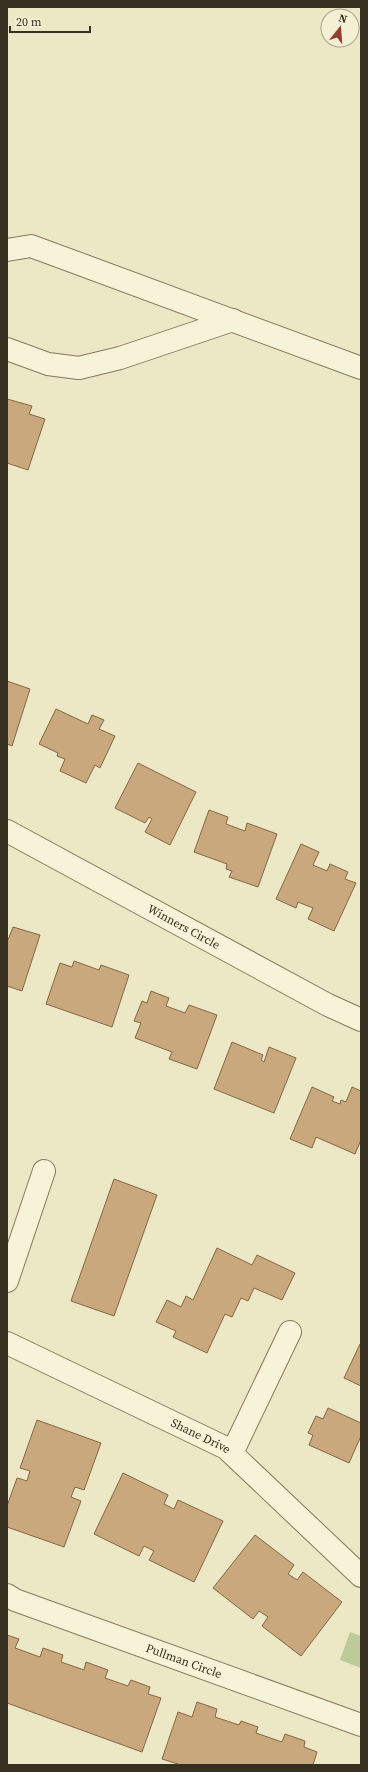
<svg xmlns="http://www.w3.org/2000/svg" width="368" height="1772" font-family="'Source Serif 4',serif">
<style>
.green{fill:#bdca99}
.building{fill:#c9a87d;stroke:#856743}
.lines{fill:none;stroke-linecap:round;stroke-linejoin:round}
.minor-casing{stroke:#87795c;stroke-width:24}
.minor{stroke:#f7f3d8;stroke-width:22}
.labels{text-anchor:middle;stroke-width:4;stroke-linejoin:round;paint-order:stroke}
.street-label{font-size:12px;fill:#372f1f;stroke:#f4f0d4}
</style>
<rect width="100%" height="100%" fill="#ece7c5"/>
<polygon class="green" points="350,1632 361,1636 361,1668 340,1660"/>
<g class="building">
<polygon points="7,399 32,406 29,414 45,419 28,470 7,463"/>
<polygon points="7,681 30,689 12,746 7,744"/>
<polygon points="56,709 88,724 92,715 104,720 99,729 115,736 100,768 95,765 86,783 60,771 65,759 57,756 58,753 39,744"/>
<polygon points="138,763 196,792 170,845 145,832 152,819 149,817 145,823 115,808"/>
<polygon points="209,810 228,817 226,824 245,831 247,823 277,834 258,887 229,877 232,871 226,869 227,864 194,852"/>
<polygon points="301,844 319,852 313,865 327,871 330,864 348,872 345,879 356,883 334,931 308,919 313,908 298,902 296,908 276,899"/>
<polygon points="13,927 40,935 22,991 7,986 7,940 8,940"/>
<polygon points="74,961 99,970 101,965 129,975 112,1027 46,1004 60,963 72,967"/>
<polygon points="151,991 169,998 166,1006 185,1013 189,1005 217,1015 197,1069 169,1059 172,1052 135,1038 141,1023 134,1021 142,1001 147,1003"/>
<polygon points="232,1042 263,1055 261,1060 264,1062 269,1047 296,1058 274,1113 214,1089"/>
<polygon points="312,1087 334,1097 332,1101 340,1104 341,1100 346,1102 352,1087 361,1091 361,1140 355,1154 316,1137 312,1148 290,1139"/>
<polygon points="114,1179 157,1195 114,1316 71,1301"/>
<polygon points="217,1248 252,1265 257,1255 295,1273 282,1300 254,1288 248,1301 241,1298 232,1317 225,1314 207,1353 173,1337 176,1331 156,1322 167,1300 181,1307 186,1296 193,1300"/>
<polygon points="360,1344 361,1344 361,1386 344,1378"/>
<polygon points="328,1408 361,1423 361,1436 349,1463 309,1445 313,1435 308,1433 316,1416 323,1419"/>
<polygon points="37,1420 101,1443 84,1490 75,1487 71,1497 81,1501 64,1547 7,1527 7,1506 17,1478 27,1481 30,1471 20,1468"/>
<polygon points="123,1473 168,1495 164,1504 174,1509 178,1500 223,1521 194,1582 149,1560 154,1551 144,1546 139,1556 94,1534"/>
<polygon points="255,1535 294,1565 288,1574 297,1580 303,1572 342,1602 301,1656 262,1626 268,1617 259,1611 253,1619 213,1588"/>
<polygon points="7,1635 19,1639 15,1648 40,1657 43,1648 63,1655 61,1662 84,1670 86,1662 108,1670 105,1678 128,1686 131,1680 150,1687 148,1694 161,1698 142,1752 7,1703"/>
<polygon points="197,1702 217,1709 215,1717 239,1725 241,1721 258,1727 256,1733 282,1742 285,1734 305,1741 304,1747 317,1752 313,1765 181,1765 162,1759 178,1712 192,1717"/>
</g>
<g class="lines">
<defs>
<g id="minor">
<polyline points="7,250 31,246 361,368"/>
<polyline points="7,349 48,364 79,368 120,358 233,320"/>
<path id="s1" d="M7,831L328,1005L361,1020"/>
<polyline points="7,1281 44,1171"/>
<path id="s2" d="M7,1343L226,1448L361,1576"/>
<polyline points="232,1453 290,1332"/>
<path id="s3" d="M7,1595L15,1600L361,1725"/>
</g>
</defs>
<use href="#minor" class="minor-casing"/>
<use href="#minor" class="minor"/>
</g>
<g class="labels">
<g class="street-label">
<text dy="4" stroke="none"><textPath href="#s1" startOffset="201">Winners Circle</textPath></text>
<text dy="4" stroke="none"><textPath href="#s2" startOffset="215">Shane Drive</textPath></text>
<text dy="4" stroke="none"><textPath href="#s3" startOffset="189">Pullman Circle</textPath></text>
</g>
</g>
<rect width="368" height="1772" fill="none" stroke="#372f1f" stroke-width="16"/>
<g transform="translate(340 28) rotate(17)"><circle r="19" fill="#f4f0d4" stroke="#a8a38c"/>
<path d="M0-3L7 15L0 10L-7 15Z" fill="#933d2f"/>
<text y="-6" font-size="11" font-weight="bold" text-anchor="middle" fill="#372f1f">N</text>
</g>
<path d="M10 26v6h80v-6" fill="none" stroke="#372f1f" stroke-width="2"/>
<text x="16" y="26" font-size="12" fill="#372f1f" stroke="#f4f0d4" stroke-width="3" paint-order="stroke">20 m</text>
</svg>
